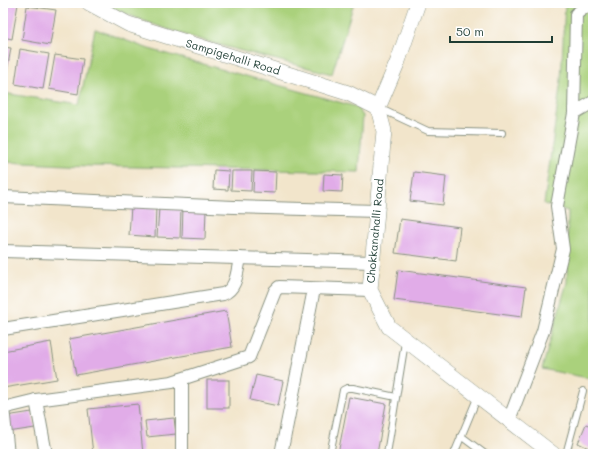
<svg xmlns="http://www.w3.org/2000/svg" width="596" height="457" font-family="Mali,sans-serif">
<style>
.green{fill:#aad17c;stroke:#648758}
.building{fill:#e1ace8}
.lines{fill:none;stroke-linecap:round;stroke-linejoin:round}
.service-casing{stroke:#889180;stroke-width:8}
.minor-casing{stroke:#889180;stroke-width:14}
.tertiary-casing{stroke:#889180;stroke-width:16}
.service{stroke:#fff;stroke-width:6}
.minor{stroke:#fff;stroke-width:12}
.tertiary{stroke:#fff;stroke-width:15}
.labels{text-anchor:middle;stroke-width:3;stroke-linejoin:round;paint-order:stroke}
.street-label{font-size:11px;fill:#1f3d34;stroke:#fff}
</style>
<rect width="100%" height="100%" fill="#fff"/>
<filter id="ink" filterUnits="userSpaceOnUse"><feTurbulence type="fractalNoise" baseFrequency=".025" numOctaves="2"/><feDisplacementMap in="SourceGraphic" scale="8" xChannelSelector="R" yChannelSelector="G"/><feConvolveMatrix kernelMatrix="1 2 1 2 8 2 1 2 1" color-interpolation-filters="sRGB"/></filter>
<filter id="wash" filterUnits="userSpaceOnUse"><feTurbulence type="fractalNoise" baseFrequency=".012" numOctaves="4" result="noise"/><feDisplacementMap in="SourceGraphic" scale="16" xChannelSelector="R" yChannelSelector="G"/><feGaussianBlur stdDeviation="0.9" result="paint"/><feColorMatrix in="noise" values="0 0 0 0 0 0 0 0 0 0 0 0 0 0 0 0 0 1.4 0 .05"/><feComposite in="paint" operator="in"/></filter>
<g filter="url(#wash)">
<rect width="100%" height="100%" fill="#f2e5cb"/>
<g class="green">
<path d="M102,3H354L332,74C256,54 173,37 102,3Z"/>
<polygon points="565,3 593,3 593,379 542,369 567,282 568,211 544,204 561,80"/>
<polygon points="95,29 149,49 357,107 363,116 359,172 88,166 3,162 3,93 79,105"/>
</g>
<g id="blocks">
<g class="building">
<polygon points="3,3 18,4 12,39 3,37"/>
<polygon points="27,6 56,10 50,45 22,40"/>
<polygon points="3,47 11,48 5,82 3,82"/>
<polygon points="20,49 49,54 43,89 15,84"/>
<polygon points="55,55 83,59 78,94 49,89"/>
<polygon points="214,170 229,171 228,190 213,189"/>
<polygon points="232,171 252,171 251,191 231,190"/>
<polygon points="254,171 276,172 275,193 253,192"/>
<polygon points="414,172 446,176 443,205 410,201"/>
<polygon points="324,174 343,175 342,192 323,191"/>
<polygon points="131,206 156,207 155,237 129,235"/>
<polygon points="159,208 181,209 180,238 157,237"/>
<polygon points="183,208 206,209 205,239 182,238"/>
<polygon points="400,219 460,227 456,261 395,253"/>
<polygon points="398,270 526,287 522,317 394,300"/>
<polygon points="226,311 232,347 76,375 69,339"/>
<polygon points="51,342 57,379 3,388 3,351"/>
<polygon points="256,375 283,381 278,406 250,400"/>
<rect x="207" y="380" width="22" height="28"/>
<polygon points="349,397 386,404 377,454 338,454"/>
<polygon points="138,404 143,454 93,454 88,409"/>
<polygon points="32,412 35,428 8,432 6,416"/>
<polygon points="174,418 176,434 147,437 145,421"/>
<polygon points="586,424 593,427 593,450 578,443"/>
</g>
</g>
</g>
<g filter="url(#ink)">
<use href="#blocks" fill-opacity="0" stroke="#889180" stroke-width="1"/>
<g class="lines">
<defs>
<g id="service">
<polyline points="381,109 428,131 502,133"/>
<polyline points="461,436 485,454"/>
<polyline points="330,454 343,390 347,388 353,388 396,397"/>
<polyline points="387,454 405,342"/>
<polyline points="454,454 478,396"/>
<polyline points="566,454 583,391"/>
</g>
<g id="minor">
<polyline points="574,113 593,102"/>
<polyline points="3,197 234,207 377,211"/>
<polyline points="3,251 372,262"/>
<path d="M3,329L223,294C237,289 237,271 240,258"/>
<polyline points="182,379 182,454"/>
<polyline points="36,400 46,454"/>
<polyline points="3,408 36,400 172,382 249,357 275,291 279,287 370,290"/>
<polyline points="3,408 8,454"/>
<polyline points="509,420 543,331 563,249 557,206 574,113 576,14 591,3"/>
<polyline points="281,454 314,289"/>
</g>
<g id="tertiary">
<polyline points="89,3 128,24 348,93 378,108"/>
<polyline points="418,3 398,61 378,108 384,131 370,290 389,327 553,454"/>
</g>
</defs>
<use href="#service" class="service-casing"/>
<use href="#minor" class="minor-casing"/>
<use href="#tertiary" class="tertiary-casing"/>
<use href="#service" class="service"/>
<use href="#minor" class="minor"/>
<use href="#tertiary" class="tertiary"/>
</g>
</g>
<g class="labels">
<g class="street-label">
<text transform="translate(233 57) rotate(17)" y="4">Sampigehalli Road</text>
<text transform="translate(375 231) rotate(-85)" y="4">Chokkanahalli Road</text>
</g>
</g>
<rect width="596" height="457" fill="none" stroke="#fff" stroke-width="16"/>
<path d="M450 36v6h102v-6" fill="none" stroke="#1f3d34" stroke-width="2"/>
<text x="456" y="36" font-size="12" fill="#1f3d34" stroke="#ffffff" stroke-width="3" paint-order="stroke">50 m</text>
</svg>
